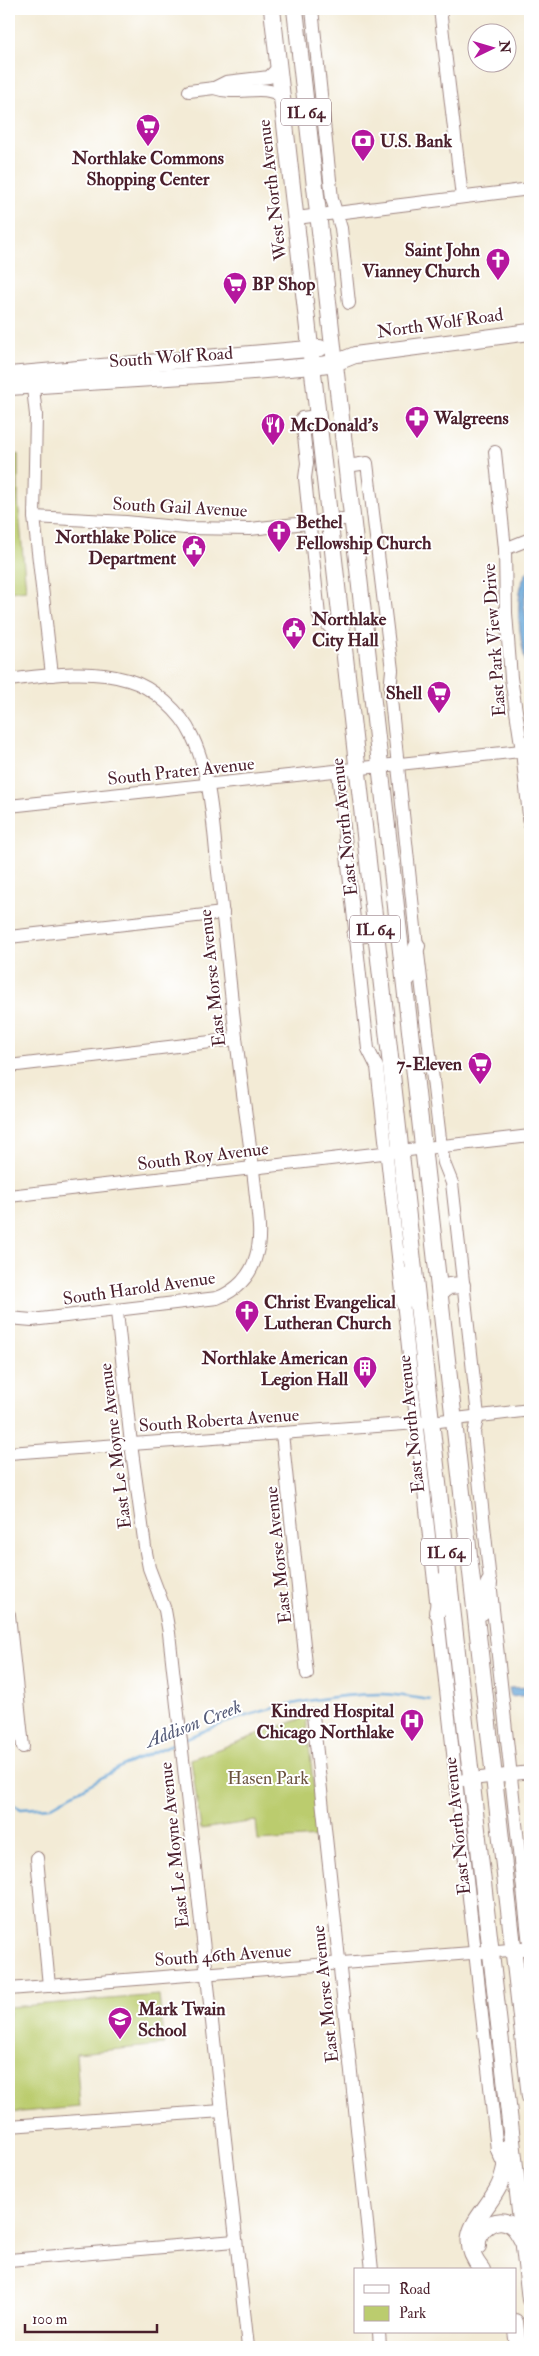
<svg xmlns="http://www.w3.org/2000/svg" width="539" height="2356" font-family="'IM FELL Double Pica',serif">
<style>
.green{fill:#bbcc6e;stroke:#82764c}
.water{fill:#63a4d7;stroke:#566281}
.lines{fill:none;stroke-linecap:round;stroke-linejoin:round}
.stream{stroke:#63a4d7;stroke-width:2.5}
.minor-casing{stroke:#9e8580;stroke-width:14}
.major-casing{stroke:#9e8580;stroke-width:18}
.minor{stroke:#fff;stroke-width:12}
.major{stroke:#fff;stroke-width:16}
.labels{text-anchor:middle;stroke-width:4;stroke-linejoin:round;paint-order:stroke}
.shield{fill:#fff;stroke:#80626b;stroke-width:1}
.shield-label{font-size:16px;font-weight:bold;fill:#4a1f2b}
.poi-label{font-size:18px;font-weight:bold;fill:#4a1f2b;stroke:#fff;text-anchor:start}
.street-label{font-size:18px;fill:#4a1f2b;stroke:#fff}
.park-label{font-size:18px;fill:#6c533f;stroke:#fff}
.water-label{font-size:19px;font-style:italic;fill:#555b78;stroke:#fff}
</style>
<rect width="100%" height="100%" fill="#fff"/>
<filter id="ink" filterUnits="userSpaceOnUse"><feTurbulence type="fractalNoise" baseFrequency=".02" numOctaves="2"/><feDisplacementMap in="SourceGraphic" scale="10" xChannelSelector="R" yChannelSelector="G"/><feConvolveMatrix kernelMatrix="1 2 1 2 8 2 1 2 1" color-interpolation-filters="sRGB"/></filter>
<filter id="wash" filterUnits="userSpaceOnUse"><feTurbulence type="fractalNoise" baseFrequency=".0096" numOctaves="4" result="noise"/><feDisplacementMap in="SourceGraphic" scale="20" xChannelSelector="R" yChannelSelector="G"/><feGaussianBlur stdDeviation="1.12" result="paint"/><feColorMatrix in="noise" values="0 0 0 0 0 0 0 0 0 0 0 0 0 0 0 0 0 1.4 0 .05"/><feComposite in="paint" operator="in"/></filter>
<g filter="url(#wash)">
<rect width="100%" height="100%" fill="#f3ebd6"/>
<g class="green">
<polygon points="18,454 18,500 26,590 9,592 9,456"/>
<polygon points="306,1717 319,1837 258,1841 256,1821 201,1829 191,1759"/>
<polygon points="159,1995 164,2045 76,2053 80,2107 9,2113 9,2007"/>
</g>
<g class="water">
<path d="M530,569V578L524,602L530,644V677C521,654 510,586 530,569Z"/>
<polygon points="530,1687 530,1695 511,1697 509,1688"/>
</g>
<g class="lines">
<g class="stream">
<path d="M184,1739C246,1712 313,1695 381,1694C397,1694 414,1698 430,1700"/>
<polyline points="9,1802 21,1809 50,1807 124,1765 177,1742"/>
</g>
</g>
</g>
<g filter="url(#ink)">
<g class="lines">
<defs>
<g id="minor">
<polyline points="312,9 332,199 341,228 349,303"/>
<polyline points="440,9 462,197"/>
<path d="M214,88C239,97 263,82 282,97"/>
<polyline points="189,91 214,88 226,82 269,77 278,68"/>
<polyline points="296,218 530,189"/>
<polyline points="32,379 36,415 34,517 52,675"/>
<polyline points="318,416 302,418 307,463 305,478 319,616 343,641"/>
<polyline points="495,452 505,549 506,613 511,678 522,751 530,825"/>
<polyline points="347,466 367,463 392,670 390,690 416,937 441,1147 444,1163 452,1183 478,1416 474,1432 530,1954"/>
<polyline points="34,517 126,522 185,528 250,529 353,518"/>
<polyline points="505,549 530,539"/>
<path d="M9,680C47,675 90,668 128,680C153,687 181,712 192,736C212,778 213,827 218,872C226,941 232,1010 241,1078C246,1118 252,1157 256,1197C258,1216 262,1237 256,1256C251,1276 236,1291 217,1298L32,1320L9,1318"/>
<polyline points="338,772 368,1049 377,1067 497,2150 507,2172"/>
<polyline points="9,806 530,750"/>
<polyline points="9,937 223,913"/>
<polyline points="9,1066 236,1039"/>
<polyline points="9,1196 530,1136"/>
<polyline points="117,1312 131,1444 145,1547 149,1568 165,1610 169,1633 248,2347"/>
<polyline points="282,1433 307,1674"/>
<polyline points="9,1453 431,1422 530,1410"/>
<polyline points="9,1615 23,1747"/>
<polyline points="313,1715 372,2270"/>
<polyline points="464,1780 530,1772"/>
<polyline points="37,1858 49,1986"/>
<polyline points="9,1989 522,1949"/>
<polyline points="9,2126 222,2111"/>
<polyline points="9,2260 235,2241"/>
<polyline points="379,2332 380,2347"/>
</g>
<g id="major">
<polyline points="272,9 530,2300"/>
<polyline points="295,9 530,2097"/>
<polyline points="9,375 320,348"/>
<polyline points="9,387 216,374 313,366 335,363 355,355 530,332"/>
<polyline points="355,935 376,933"/>
<polyline points="409,977 412,959 417,946"/>
<polyline points="440,1292 449,1286 462,1285"/>
<polyline points="403,1302 409,1275"/>
<polyline points="437,1612 445,1579"/>
<polyline points="482,1612 485,1593 489,1583"/>
<path d="M478,2246C476,2230 496,2214 511,2225C517,2229 520,2237 523,2242"/>
<path d="M482,2270C453,2233 481,2220 498,2188C504,2177 507,2159 509,2146"/>
<polyline points="515,2322 518,2347"/>
</g>
</defs>
<use href="#minor" class="minor-casing"/>
<use href="#major" class="major-casing"/>
<use href="#minor" class="minor"/>
<use href="#major" class="major"/>
</g>
</g>
<defs>
<symbol id="supermarket-pin" viewBox="-11 -11 22 30"><path d="M0 17L-7.5 6A9.5 9.5 0 1 1 7.5 6Z" fill="#b5179e" stroke="#fff"/><path d="M-6-5.5h2.5l.6 2H6L4.5 2H-2.5L-4.4-4H-6ZM-1.5 3.2a1.3 1.3 0 1 0 .1 0ZM3 3.2a1.3 1.3 0 1 0 .1 0Z" fill="#fff"/></symbol>
<symbol id="bank-pin" viewBox="-11 -11 22 30"><path d="M0 17L-7.5 6A9.5 9.5 0 1 1 7.5 6Z" fill="#b5179e" stroke="#fff"/><path d="M-6-4H6V4H-6ZM0-2.3a2.3 2.3 0 1 0 0 4.6a2.3 2.3 0 1 0 0-4.6Z" fill="#fff"/></symbol>
<symbol id="church-pin" viewBox="-11 -11 22 30"><path d="M0 17L-7.5 6A9.5 9.5 0 1 1 7.5 6Z" fill="#b5179e" stroke="#fff"/><path d="M-1.2-6h2.4v3.5h3.3v2.4h-3.3V6h-2.4V-.1h-3.3v-2.4h3.3Z" fill="#fff"/></symbol>
<symbol id="pharmacy-pin" viewBox="-11 -11 22 30"><path d="M0 17L-7.5 6A9.5 9.5 0 1 1 7.5 6Z" fill="#b5179e" stroke="#fff"/><path d="M-2-6h4v4h4v4h-4v4h-4v-4h-4v-4h4Z" fill="#fff"/></symbol>
<symbol id="restaurant-pin" viewBox="-11 -11 22 30"><path d="M0 17L-7.5 6A9.5 9.5 0 1 1 7.5 6Z" fill="#b5179e" stroke="#fff"/><path d="M-5-6h1v4h1v-4h1v4h1v-4h1v5L-1.5 .5V6h-2V.5L-5-1ZM5-6V6H3V1.5H1.5Q1.5-4 5-6Z" fill="#fff"/></symbol>
<symbol id="civic-pin" viewBox="-11 -11 22 30"><path d="M0 17L-7.5 6A9.5 9.5 0 1 1 7.5 6Z" fill="#b5179e" stroke="#fff"/><path d="M-.6-6.5H3V-4.5H.6V-3L4-1V1h2V6H-6V1h2V-1L-.6-3ZM-1.2 2.5V6h2.4V2.5Z" fill="#fff"/></symbol>
<symbol id="building-pin" viewBox="-11 -11 22 30"><path d="M0 17L-7.5 6A9.5 9.5 0 1 1 7.5 6Z" fill="#b5179e" stroke="#fff"/><path d="M-4-6H4V6H1V3H-1V6H-4ZM-2.5-4.3h1.7v1.8h-1.7ZM.8-4.3h1.7v1.8H.8ZM-2.5-1h1.7V.8h-1.7ZM.8-1h1.7V.8H.8Z" fill="#fff"/></symbol>
<symbol id="hospital-pin" viewBox="-11 -11 22 30"><path d="M0 17L-7.5 6A9.5 9.5 0 1 1 7.5 6Z" fill="#b5179e" stroke="#fff"/><path d="M-5-5h3v3.5h4V-5h3V5h-3V1.5h-4V5h-3Z" fill="#fff"/></symbol>
<symbol id="school-pin" viewBox="-11 -11 22 30"><path d="M0 17L-7.5 6A9.5 9.5 0 1 1 7.5 6Z" fill="#b5179e" stroke="#fff"/><path d="M0-5L7-2L0 1L-7-2ZM-4 1L0 2.5L4 1V4Q0 6-4 4Z" fill="#fff"/></symbol>
</defs>
<g fill-rule="evenodd">
<use href="#supermarket-pin" x="134" y="112" width="28" height="38"/>
<use href="#bank-pin" x="349" y="127" width="28" height="38"/>
<use href="#church-pin" x="484" y="246" width="28" height="38"/>
<use href="#supermarket-pin" x="221" y="270" width="28" height="38"/>
<use href="#pharmacy-pin" x="403" y="404" width="28" height="38"/>
<use href="#restaurant-pin" x="259" y="411" width="28" height="38"/>
<use href="#church-pin" x="265" y="518" width="28" height="38"/>
<use href="#civic-pin" x="180" y="533" width="28" height="38"/>
<use href="#civic-pin" x="280" y="615" width="28" height="38"/>
<use href="#supermarket-pin" x="425" y="679" width="28" height="38"/>
<use href="#supermarket-pin" x="466" y="1050" width="28" height="38"/>
<use href="#church-pin" x="233" y="1298" width="28" height="38"/>
<use href="#building-pin" x="351" y="1354" width="28" height="38"/>
<use href="#hospital-pin" x="398" y="1707" width="28" height="38"/>
<use href="#school-pin" x="106" y="2005" width="28" height="38"/>
</g>
<g class="labels">
<g class="shield">
<rect x="281" y="98.5" width="50" height="27" rx="4"/>
<rect x="350" y="915.5" width="50" height="27" rx="4"/>
<rect x="421" y="1538.5" width="50" height="27" rx="4"/>
</g>
<g class="shield-label">
<text x="306" y="118">IL 64</text>
<text x="375" y="935">IL 64</text>
<text x="446" y="1558">IL 64</text>
</g>
<g class="poi-label">
<text x="380" y="147">U.S. Bank</text>
<text x="148" y="164" text-anchor="middle">Northlake Commons<tspan x="148" dy="21">Shopping Center</tspan></text>
<text x="480" y="256" text-anchor="end">Saint John<tspan x="480" dy="21">Vianney Church</tspan></text>
<text x="252" y="290">BP Shop</text>
<text x="434" y="424">Walgreens</text>
<text x="290" y="431">McDonald's</text>
<text x="296" y="528">Bethel<tspan x="296" dy="21">Fellowship Church</tspan></text>
<text x="176" y="543" text-anchor="end">Northlake Police<tspan x="176" dy="21">Department</tspan></text>
<text x="312" y="625">Northlake<tspan x="312" dy="21">City Hall</tspan></text>
<text x="422" y="699" text-anchor="end">Shell</text>
<text x="462" y="1070" text-anchor="end">7-Eleven</text>
<text x="264" y="1308">Christ Evangelical<tspan x="264" dy="21">Lutheran Church</tspan></text>
<text x="348" y="1364" text-anchor="end">Northlake American<tspan x="348" dy="21">Legion Hall</tspan></text>
<text x="394" y="1717" text-anchor="end">Kindred Hospital<tspan x="394" dy="21">Chicago Northlake</tspan></text>
<text x="138" y="2015">Mark Twain<tspan x="138" dy="21">School</tspan></text>
</g>
<g class="street-label">
<text transform="translate(272 190) rotate(-97)" y="6">West North Avenue</text>
<text transform="translate(440 323) rotate(-8)" y="6">North Wolf Road</text>
<text transform="translate(171 357) rotate(-4)" y="6">South Wolf Road</text>
<text transform="translate(180 507) rotate(3)" y="6">South Gail Avenue</text>
<text transform="translate(494 640) rotate(-94)" y="6">East Park View Drive</text>
<text transform="translate(181 771) rotate(-6)" y="6">South Prater Avenue</text>
<text transform="translate(344 827) rotate(-96)" y="6">East North Avenue</text>
<text transform="translate(212 978) rotate(-96)" y="6">East Morse Avenue</text>
<text transform="translate(203 1156) rotate(-7)" y="6">South Roy Avenue</text>
<text transform="translate(139 1288) rotate(-8)" y="6">South Harold Avenue</text>
<text transform="translate(219 1420) rotate(-4)" y="6">South Roberta Avenue</text>
<text transform="translate(411 1424) rotate(-96)" y="6">East North Avenue</text>
<text transform="translate(115 1446) rotate(-97)" y="6">East Le Moyne Avenue</text>
<text transform="translate(278 1555) rotate(-96)" y="6">East Morse Avenue</text>
<text transform="translate(457 1826) rotate(-96)" y="6">East North Avenue</text>
<text transform="translate(174 1845) rotate(-96)" y="6">East Le Moyne Avenue</text>
<text transform="translate(223 1955) rotate(-4)" y="6">South 46th Avenue</text>
<text transform="translate(325 1994) rotate(-96)" y="6">East Morse Avenue</text>
</g>
<g class="park-label">
<text x="268" y="1784">Hasen Park</text>
</g>
<g class="water-label">
<text transform="translate(193 1723) rotate(-21)" y="7">Addison Creek</text>
</g>
</g>
<rect width="539" height="2356" fill="none" stroke="#fff" stroke-width="30"/>
<rect x="354" y="2268" width="162" height="65" fill="#ffffff" stroke="#b7a5aa"/>
<rect x="364" y="2285" width="25" height="8" fill="#ffffff" stroke="#b7a5aa"/>
<text x="399" y="2294" font-size="15" fill="#4a1f2b">Road</text>
<rect x="364" y="2306" width="25" height="15" fill="#bbcc6e" stroke="#b7a5aa"/>
<text x="399" y="2318" font-size="15" fill="#4a1f2b">Park</text>
<g transform="translate(492 48) rotate(85)"><circle r="24" fill="#ffffff" stroke="#b7a5aa"/>
<path d="M0-4L9 19L0 12L-9 19Z" fill="#b5179e"/>
<text y="-8" font-size="14" font-weight="bold" text-anchor="middle" fill="#4a1f2b">N</text>
</g>
<path d="M25 2324v8h132v-8" fill="none" stroke="#4a1f2b" stroke-width="2.5"/>
<text x="32" y="2324" font-size="15" fill="#4a1f2b" stroke="#ffffff" stroke-width="4" paint-order="stroke">100 m</text>
</svg>
